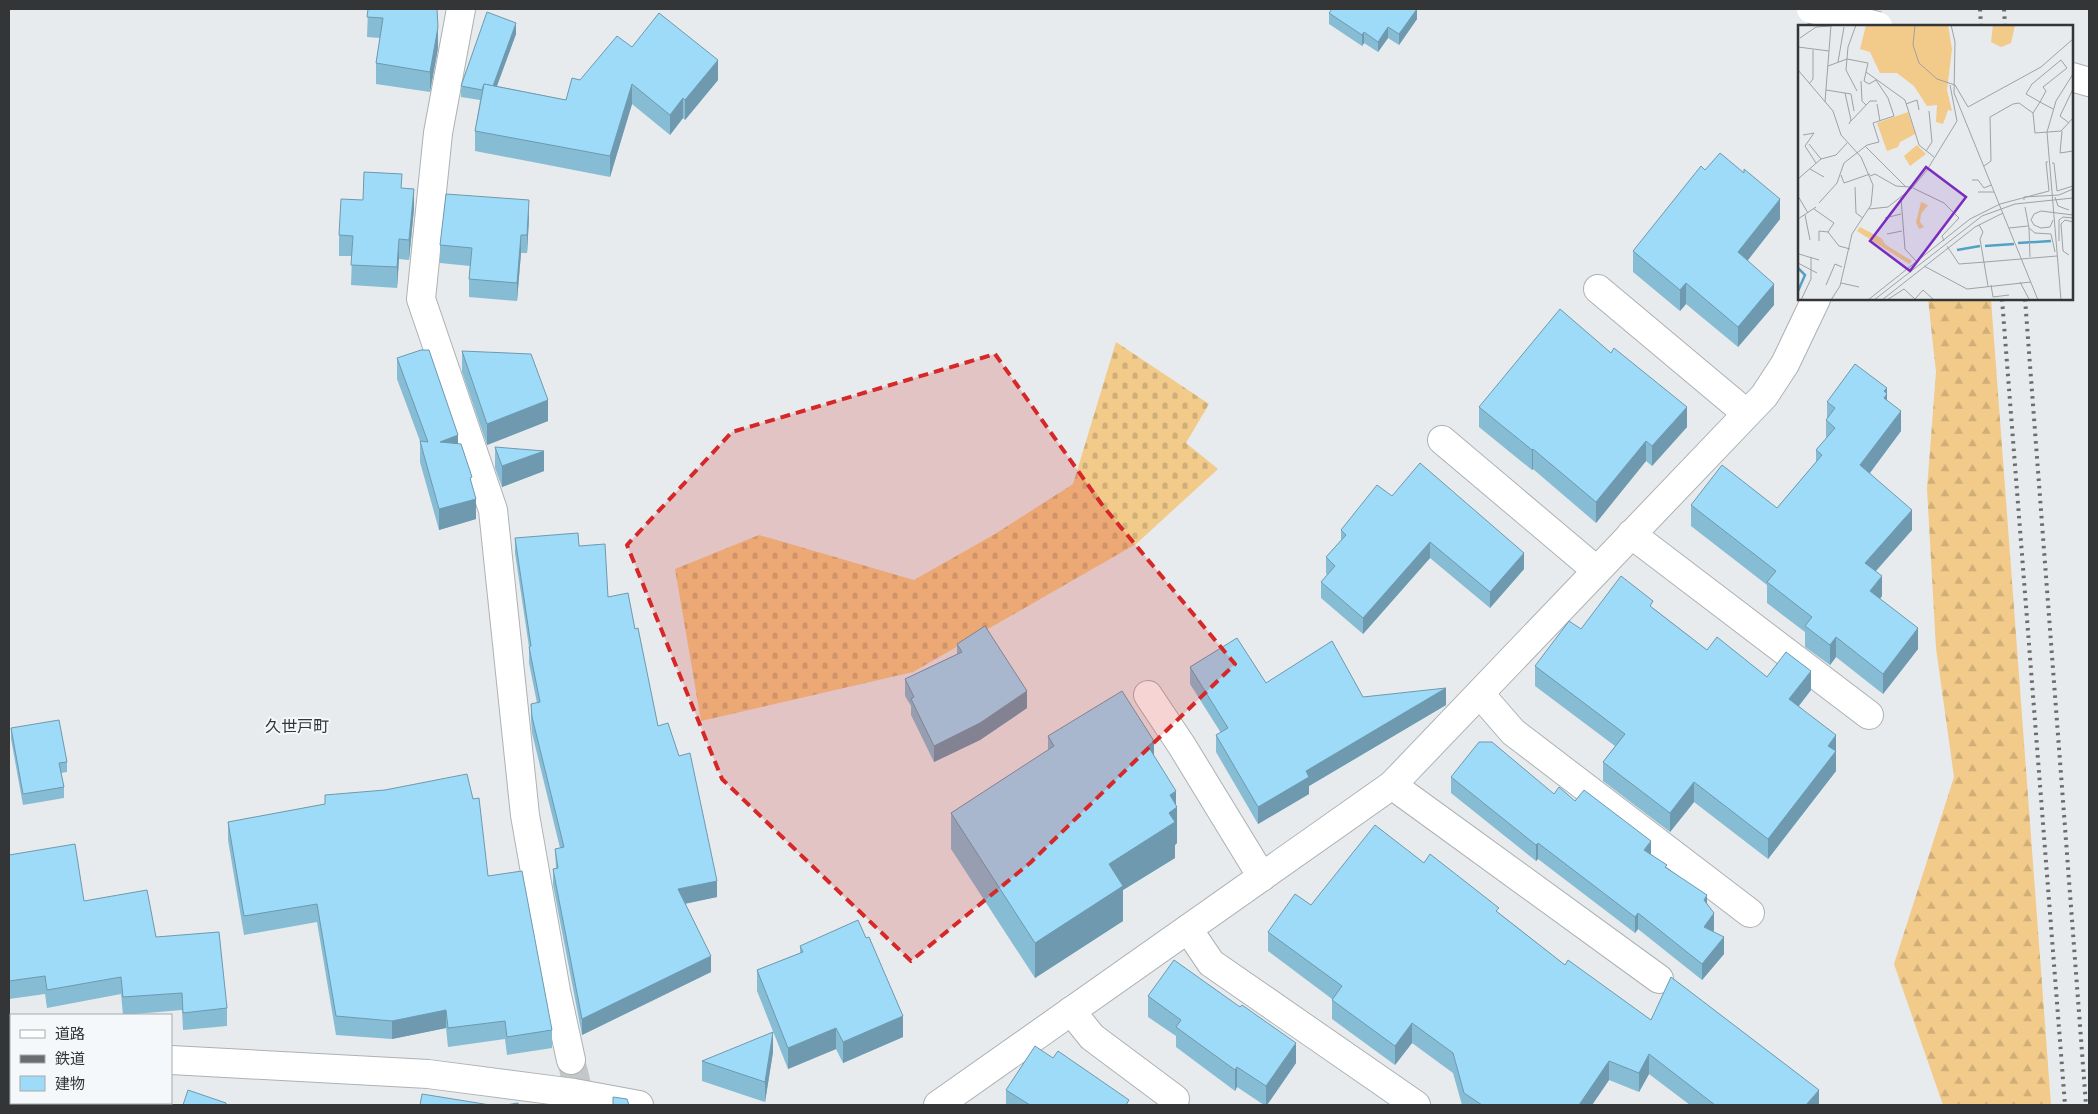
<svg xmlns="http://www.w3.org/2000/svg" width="2098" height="1114" font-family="'PT Serif','Noto Sans JP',serif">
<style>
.forest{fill:url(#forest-firs)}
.cemetery{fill:url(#cemetery-stones)}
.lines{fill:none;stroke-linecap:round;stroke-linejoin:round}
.minor-tunnel{stroke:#c3c7c8;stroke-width:28;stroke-dasharray:28 14;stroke-linecap:butt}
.minor-casing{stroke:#adb1b3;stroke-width:30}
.major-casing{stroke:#adb1b3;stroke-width:30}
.minor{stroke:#fff;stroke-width:28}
.major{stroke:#fff;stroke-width:28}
.rail{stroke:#6a6c6d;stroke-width:4;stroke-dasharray:2.5 5;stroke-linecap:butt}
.major-bridge-casing{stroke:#adb1b3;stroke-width:30;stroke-linecap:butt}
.major-bridge{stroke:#fff;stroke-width:28}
.wall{fill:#87bcd5}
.shaded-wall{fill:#6e99ae}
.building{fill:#9ddbf8;stroke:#6e99ae}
.marked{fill:#d62828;fill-opacity:0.2;stroke:#d62828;stroke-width:4;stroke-dasharray:10 6;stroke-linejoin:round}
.labels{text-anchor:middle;stroke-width:4;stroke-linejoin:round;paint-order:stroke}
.quarter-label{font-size:16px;fill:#343536;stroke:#f4f8fb}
.inset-river{fill:none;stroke:#52a2c5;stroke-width:2.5}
.inset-road{fill:none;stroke:#9fa2a4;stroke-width:1}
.view{fill:#7b2cbf;fill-opacity:0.15;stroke:#7b2cbf;stroke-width:2.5}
.inset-edge{fill:none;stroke:#343536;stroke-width:2.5}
</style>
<defs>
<pattern id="forest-firs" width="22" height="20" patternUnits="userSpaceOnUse" patternTransform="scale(1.25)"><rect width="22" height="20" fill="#f2ca8a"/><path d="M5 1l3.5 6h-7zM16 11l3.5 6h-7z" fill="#d0ae78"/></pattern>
<pattern id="cemetery-stones" width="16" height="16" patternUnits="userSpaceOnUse" patternTransform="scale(1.25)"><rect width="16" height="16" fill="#f2ca8a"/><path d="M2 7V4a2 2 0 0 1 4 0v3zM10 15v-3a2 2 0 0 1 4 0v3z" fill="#d0ae78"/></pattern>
</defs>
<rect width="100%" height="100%" fill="#e7ebed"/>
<polygon class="forest" points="1928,299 1991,299 2051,1105 1943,1105 1894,964 1954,777 1936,648 1927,489 1936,372"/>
<polygon class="cemetery" points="1116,342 1209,404 1186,443 1218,469 1136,544 913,672 701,721 675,569 759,535 914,580 995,534 1073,484"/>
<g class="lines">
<polyline class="minor-tunnel" points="571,1060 582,1105"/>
<defs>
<g id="minor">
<polyline points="461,9 438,133 421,299 493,510 525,815 556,991 571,1060"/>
<polyline points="1598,289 1746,413"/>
<polyline points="1442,440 1596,570"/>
<polyline points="1631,534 1869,715"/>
<polyline points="1480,694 1513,732 1750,913"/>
<polyline points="1148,695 1182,746 1262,877"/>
<polyline points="1392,785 1659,979"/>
<polyline points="1188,929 1211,963 1416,1105"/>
<polyline points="1071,1011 1092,1037 1175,1099"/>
<polyline points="171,1060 428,1074 574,1093 639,1105"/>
<polyline points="9,1065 11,1065"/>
<polyline points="938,1105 1392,785 1764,396 1785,364 1816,299"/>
</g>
<polyline id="major" points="2072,77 2089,82"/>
</defs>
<use href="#minor" class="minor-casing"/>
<use href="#major" class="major-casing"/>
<use href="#minor" class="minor"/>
<use href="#major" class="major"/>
<g class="rail">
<polyline points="1980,9 1981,26"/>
<polyline points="2004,9 2005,26"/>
<polyline points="2002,299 2065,1105"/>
<polyline points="2025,299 2086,1105"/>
</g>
<defs>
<polyline id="major-bridge" points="1811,9 1878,26"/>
</defs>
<use href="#major-bridge" class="major-bridge-casing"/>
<use href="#major-bridge" class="major-bridge"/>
</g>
<g class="wall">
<polygon points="327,9 437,9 438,48 430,92 376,84 376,63 380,38 367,37 368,10"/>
<polygon points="1417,9 1417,19 1399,45 1388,38 1378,52 1364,43 1362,46 1329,24 1329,13"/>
<polygon points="516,34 497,86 566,100 580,80 632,47 718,80 685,120 683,118 670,135 632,104 610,177 475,151 475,131 480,100 461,97 461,86"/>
<polygon points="402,188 414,209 409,260 399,259 397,288 351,285 352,256 339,256 339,235 363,200"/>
<polygon points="529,218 527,253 521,253 517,301 469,297 469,279 470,266 440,263 440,245"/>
<polygon points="1780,219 1747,260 1774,305 1738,347 1686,304 1680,311 1633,272 1633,251"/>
<polygon points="462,351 548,421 487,445 462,372"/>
<polygon points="397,358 458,444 472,486 476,519 439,530 420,462 420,441 397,379"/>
<polygon points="1887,388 1887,400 1901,431 1870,473 1912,530 1876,571 1882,596 1880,599 1918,649 1883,694 1836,657 1830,665 1805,647 1805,632 1767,603 1767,585 1691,526 1691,505 1777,508 1816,462 1816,450 1826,439 1826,420 1827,419 1827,402"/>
<polygon points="1479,407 1687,427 1652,466 1646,461 1596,523 1533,469 1532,470 1479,427"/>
<polygon points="495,447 544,471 502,487 495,468"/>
<polygon points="1392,496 1524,569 1490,608 1430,558 1363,634 1321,598 1321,582 1327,575 1326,573 1326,557 1341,540 1341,530"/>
<polygon points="515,538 579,546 608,597 635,629 658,726 717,897 685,904 711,972 582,1035 553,885 553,869 556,869 555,849 560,848 532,733 531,720 531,704 537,703 529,663 529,647 515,553"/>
<polygon points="1653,608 1707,650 1767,677 1811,690 1799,706 1836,755 1836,771 1768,859 1694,802 1670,832 1603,781 1603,762 1615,746 1535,686 1535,666 1581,629"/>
<polygon points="957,644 1027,708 980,740 934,762 911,715 911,706 905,696 905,679 957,654"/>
<polygon points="1190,667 1266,683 1363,697 1446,705 1309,786 1309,794 1258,824 1216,752 1216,735 1221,733 1190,684"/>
<polygon points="11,728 67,762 67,772 61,773 64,787 64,798 23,805 11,739"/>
<polygon points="1048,736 1154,756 1176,805 1177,843 1175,845 1175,858 1123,890 1123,921 1035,978 951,849 951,813 1048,750"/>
<polygon points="1451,777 1554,794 1575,801 1651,854 1707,904 1714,930 1713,931 1724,954 1702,980 1638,929 1635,933 1538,859 1536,861 1451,793"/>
<polygon points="325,795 488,876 552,1030 552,1048 507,1055 505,1039 448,1047 446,1028 392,1039 336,1035 317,922 244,935 228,840 228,822 325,804"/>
<polygon points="9,855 84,901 156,937 227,1008 227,1026 183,1030 182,1010 123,1015 121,994 47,1008 45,994 9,999"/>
<polygon points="1424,863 1499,913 1565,965 1651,1020 1819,1105 1690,1105 1649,1074 1639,1092 1609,1080 1592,1105 1462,1105 1453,1073 1412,1043 1395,1065 1332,1019 1332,999 1268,951 1268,932 1311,905"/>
<polygon points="866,938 903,1037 843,1063 836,1049 788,1069 757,991 757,970 800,953 800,946"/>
<polygon points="1148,996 1296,1063 1267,1105 1264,1105 1237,1087 1235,1091 1176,1047 1176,1036 1148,1017"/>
<polygon points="773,1052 765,1102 702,1081 702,1061"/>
<polygon points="1006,1090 1129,1105 1006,1105"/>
</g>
<g class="shaded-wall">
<polygon points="1417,9 1417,19 1399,45 1399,34"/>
<polygon points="516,23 516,34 491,102 491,91"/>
<polygon points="438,27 438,48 430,92 430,72"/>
<polygon points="1388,27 1388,38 1378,52 1378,42"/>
<polygon points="1364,32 1364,43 1362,46 1362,35"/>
<polygon points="718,60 718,80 685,120 685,100"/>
<polygon points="632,84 632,104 610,177 610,156"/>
<polygon points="683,98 683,118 670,135 670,115"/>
<polygon points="414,189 414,209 409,260 409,240"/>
<polygon points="1780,199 1780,219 1738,273 1738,252"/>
<polygon points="529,200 529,218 527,253 527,235"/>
<polygon points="521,235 521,253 517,301 517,283"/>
<polygon points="399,239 399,259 397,288 397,267"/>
<polygon points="1686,283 1686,304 1680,311 1680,290"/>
<polygon points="1774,284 1774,305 1738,347 1738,327"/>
<polygon points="1887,388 1887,415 1884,418 1884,391"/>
<polygon points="548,400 548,421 487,445 487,424"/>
<polygon points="1687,407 1687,427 1652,466 1652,446"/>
<polygon points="1901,411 1901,431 1860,486 1860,465"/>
<polygon points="458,435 458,456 440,442"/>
<polygon points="1646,441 1646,461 1596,523 1596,502"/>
<polygon points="1533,449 1533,469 1532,470 1532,450"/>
<polygon points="544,451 544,471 502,487 502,466"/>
<polygon points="476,499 476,519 439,530 439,509"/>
<polygon points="1912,510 1912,530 1865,583 1865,563"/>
<polygon points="1430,542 1430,558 1363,634 1363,618"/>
<polygon points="1524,553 1524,569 1490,608 1490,592"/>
<polygon points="1882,576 1882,596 1870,612 1870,591"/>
<polygon points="1918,628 1918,649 1883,694 1883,674"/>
<polygon points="1836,637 1836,657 1830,665 1830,645"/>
<polygon points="1811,671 1811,690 1789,718 1789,699"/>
<polygon points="1446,688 1446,705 1309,786 1309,794 1258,824 1258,807 1306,771"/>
<polygon points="1027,691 1027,708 980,740 934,762 934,746"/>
<polygon points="1836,735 1836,771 1768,859 1768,839 1828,746"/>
<polygon points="1154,741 1154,777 1148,746"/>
<polygon points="1694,782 1694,802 1670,832 1670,813"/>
<polygon points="1176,791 1176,808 1177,807 1177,843 1175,845 1175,858 1123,890 1123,921 1035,978 1035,943 1109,864 1170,795"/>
<polygon points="1651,841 1651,857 1644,850"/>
<polygon points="1538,843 1538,859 1536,861 1536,845"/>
<polygon points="717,881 717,897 678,905 678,889"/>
<polygon points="1707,895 1707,911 1704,900"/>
<polygon points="1638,913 1638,929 1635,933 1635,917"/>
<polygon points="1714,913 1714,930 1704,943 1704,927"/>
<polygon points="1724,937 1724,954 1702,980 1702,964"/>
<polygon points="711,956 711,972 582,1035 582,1019"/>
<polygon points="446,1010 446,1028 392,1039 392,1021"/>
<polygon points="903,1016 903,1037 843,1063 843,1042"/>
<polygon points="1412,1023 1412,1043 1395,1065 1395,1046"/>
<polygon points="836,1028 836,1049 788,1069 788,1048"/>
<polygon points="773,1032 773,1052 765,1102 765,1082"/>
<polygon points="1296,1043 1296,1063 1267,1105 1266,1105 1266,1086"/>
<polygon points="1649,1054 1649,1074 1639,1092 1639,1073"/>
<polygon points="1609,1061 1609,1080 1592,1105 1579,1105"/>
<polygon points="1237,1067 1237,1087 1235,1091 1235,1070"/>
<polygon points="1819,1090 1819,1105 1806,1105"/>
</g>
<g class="building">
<polygon points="368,9 437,9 438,27 430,72 376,63 383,18 367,17"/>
<polygon points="1332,9 1417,9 1399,34 1388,27 1378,42 1364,32 1362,35 1329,13"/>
<polygon points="487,12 516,23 493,86 484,84 482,90 461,86"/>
<polygon points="659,13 718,60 685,100 683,98 670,115 632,84 610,156 475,131 484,84 566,100 572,78 580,80 617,36 632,47"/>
<polygon points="1720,153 1744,173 1744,169 1780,199 1738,252 1774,284 1738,327 1686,283 1680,290 1633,251 1701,166 1705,170"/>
<polygon points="364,172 402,174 401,188 414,189 409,240 399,239 397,267 351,265 353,236 339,235 341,199 363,200"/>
<polygon points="446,194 529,200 527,235 521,235 517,283 469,279 472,248 440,245"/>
<polygon points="1560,309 1611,353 1614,348 1687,407 1652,446 1646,441 1596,502 1533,449 1532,450 1479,407"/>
<polygon points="421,350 429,350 458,435 440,442 461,444 472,477 470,478 476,499 439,509 420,441 428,442 397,358"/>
<polygon points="462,351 531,354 548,400 487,424"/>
<polygon points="1855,364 1887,388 1884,391 1887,394 1884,398 1901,411 1860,465 1912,510 1865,563 1882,576 1870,591 1918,628 1883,674 1836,637 1830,645 1805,626 1812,617 1767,582 1776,571 1691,505 1722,465 1777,508 1822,455 1816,450 1835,428 1826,420 1835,408 1827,402"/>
<polygon points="495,447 544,451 502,466"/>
<polygon points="1420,463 1524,553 1490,592 1430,542 1363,618 1321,582 1335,566 1326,557 1346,535 1341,530 1377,485 1392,496"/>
<polygon points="578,533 579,546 605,544 608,597 628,593 635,629 638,628 658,726 668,723 679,756 690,753 717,881 678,889 711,956 582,1019 553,869 558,868 555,849 564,847 532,717 531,704 540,702 529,647 531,646 515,538"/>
<polygon points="1621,576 1653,601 1650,606 1707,650 1717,637 1767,677 1786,652 1811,671 1789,699 1836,735 1828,746 1836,751 1768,839 1694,782 1670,813 1603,762 1625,734 1535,666 1569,621 1581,629"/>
<polygon points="985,626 1027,691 980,723 934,746 911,699 914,697 905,679 962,652 957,644"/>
<polygon points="1237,638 1266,683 1332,641 1363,697 1446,688 1306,771 1309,777 1258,807 1216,735 1228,728 1190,667"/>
<polygon points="1122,691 1154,741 1148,746 1176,791 1170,795 1177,807 1169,813 1175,822 1109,864 1123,886 1035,943 951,813 1054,746 1048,736"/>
<polygon points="59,720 67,762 59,763 64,787 23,794 11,728"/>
<polygon points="1479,742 1492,742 1554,794 1559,787 1575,801 1584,790 1651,841 1644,850 1667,865 1665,867 1707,895 1704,900 1714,913 1704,927 1724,937 1702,964 1638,913 1635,917 1538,843 1536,845 1451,777"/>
<polygon points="467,774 473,799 479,798 488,876 522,871 552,1030 507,1037 505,1021 448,1028 446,1010 392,1021 336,1016 317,904 244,916 228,822 325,804 325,795 385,790"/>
<polygon points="1375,825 1424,863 1430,854 1499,908 1496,911 1565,965 1568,960 1651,1020 1671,977 1819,1090 1806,1105 1715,1105 1649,1054 1639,1073 1609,1061 1579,1105 1482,1105 1464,1093 1453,1053 1412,1023 1395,1046 1332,1000 1342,986 1268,932 1295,894 1311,905"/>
<polygon points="75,844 84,901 147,890 156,937 219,932 227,1008 183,1013 182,993 123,997 121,977 47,990 45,976 9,981 9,855"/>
<polygon points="858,920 866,938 869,937 903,1016 843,1042 836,1028 788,1048 757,970 803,952 800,946"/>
<polygon points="1174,960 1240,1007 1242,1005 1296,1043 1266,1086 1237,1067 1235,1070 1176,1027 1181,1020 1148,996"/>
<polygon points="773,1032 765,1082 702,1061"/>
<polygon points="1035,1046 1053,1058 1058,1051 1129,1100 1126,1105 1030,1105 1006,1090"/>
<polygon points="188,1090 226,1103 226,1105 183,1105"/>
<polygon points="422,1094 490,1105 420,1105"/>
<polygon points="613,1097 627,1099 629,1105 613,1105"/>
<polygon points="31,1103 86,1103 101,1105 31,1105"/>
<polygon points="518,1103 519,1105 506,1105"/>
</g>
<path class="marked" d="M995,354L1103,506L1235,664L1030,863L911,961L722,779L627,545L732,432Z"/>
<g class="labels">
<g class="quarter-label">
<text x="297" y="732">久世戸町</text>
</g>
</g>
<g transform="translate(1798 25)">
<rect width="275" height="275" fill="#e7ebed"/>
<path d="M68,0H150L154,24L149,65L154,86L150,85L145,99L138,97L139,80L129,81L116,61L99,48H82L72,27L62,24ZM62,202L83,213L88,220L114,236L111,239L59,206Z" fill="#f2ca8a"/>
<path d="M123,177L130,180L123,189L122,197L126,202L121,204L118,197Z" fill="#f2ca8a"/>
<path d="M195,0H217L213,18L203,22L193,17ZM110,87L117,109L102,117L100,122L89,126L79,98ZM119,120L128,129L112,141L106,131Z" fill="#f2ca8a"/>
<path class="inset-river" d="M220,218L253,216M187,221L216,219M159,225L182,221M0,243L7,250L0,266"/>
<path class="inset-road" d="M58,0L50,22L48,45L59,66M117,0L115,20L121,38L139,54L157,60L170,82L243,42L275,14M153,0L157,17L156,68L240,275M2,13L18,2L33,1M0,22L31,26M263,35L269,43L245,62L248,66L242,77L228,69L234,59ZM40,37L46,2M30,41L49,34L70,38L68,47L107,75L121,120L136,132M0,45L35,86L43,110L63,132L75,160L73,180L54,209L42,261L33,275M63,56L64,76L68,80M11,59L15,54V25M28,65L47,68L53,95L51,99M47,68L53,69L56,86M27,77L33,0M79,79L82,96M108,79L119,75L121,85M235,88L242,77L255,84M53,96L72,76H79M271,98L262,91L275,64M264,106L262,128L275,126M5,110L16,108L7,121L18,138M11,119L23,134M67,121L107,161M128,126L134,117L131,86M254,138H256L259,166L275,161M186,141L193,136L192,92L215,79L221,78L235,88L237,108L263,106L275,93M12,144L26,152M43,150L46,158L72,149M72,151L77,149L98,161L112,162M0,154L23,134L38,130L49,118M174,155H180L186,163L193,160M57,162L58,188L65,193M115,163L146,178L161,193L144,211L146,216M180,167H196M0,171L10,188M257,172L260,181L271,185M103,173L107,224L118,236M226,175V172L261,170L275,164M21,178L39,158L46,138L69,120L81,117L75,98L96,91L90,73L78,55L71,59L66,56L68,47M202,179L251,166L248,137H250M227,182L231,203L237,208L253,209L257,227M16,184L36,198L30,207L21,206V216M71,184L90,182L114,163L129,145L159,96L152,60M7,190L12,215M87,193L103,189M0,194L18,182M255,195L252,202L243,203L236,200L233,195L236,189L243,186L275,190M181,200L185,207L182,214L190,261M211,203L230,201M231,203L232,232M30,207L41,221L52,224M89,209L104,206M261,216V195L265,192L275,193M149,221L161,239L187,237M1,229L21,235M271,230L265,226L263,199L267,195L275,197M187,237L259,231M0,238L19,248M126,241L169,264L233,257M222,257L231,274M43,258L61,262M28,260L37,239L44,242M193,260L195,272L211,270M117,274L125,265L136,275M3,275L13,254V232M70,275L172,194L202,179M76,275L184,191L217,179L275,173M84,275L177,202L205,188M89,275L106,264L118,275M263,275L249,107L258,76L275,49"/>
<path class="view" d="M128,142L168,172L112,246L72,216Z"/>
<rect width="275" height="275" class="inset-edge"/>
</g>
<rect width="2098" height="1114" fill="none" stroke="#343536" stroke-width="20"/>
<rect x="10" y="1014" width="162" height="90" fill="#f4f8fb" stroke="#a7aaac"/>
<rect x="20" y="1030" width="25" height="8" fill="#ffffff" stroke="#a7aaac"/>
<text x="55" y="1039" font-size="15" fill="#343536">道路</text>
<rect x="20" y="1055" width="25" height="8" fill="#6a6c6d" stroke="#a7aaac"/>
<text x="55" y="1064" font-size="15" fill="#343536">鉄道</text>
<rect x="20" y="1076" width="25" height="15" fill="#9ddbf8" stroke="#a7aaac"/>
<text x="55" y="1089" font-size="15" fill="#343536">建物</text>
</svg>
